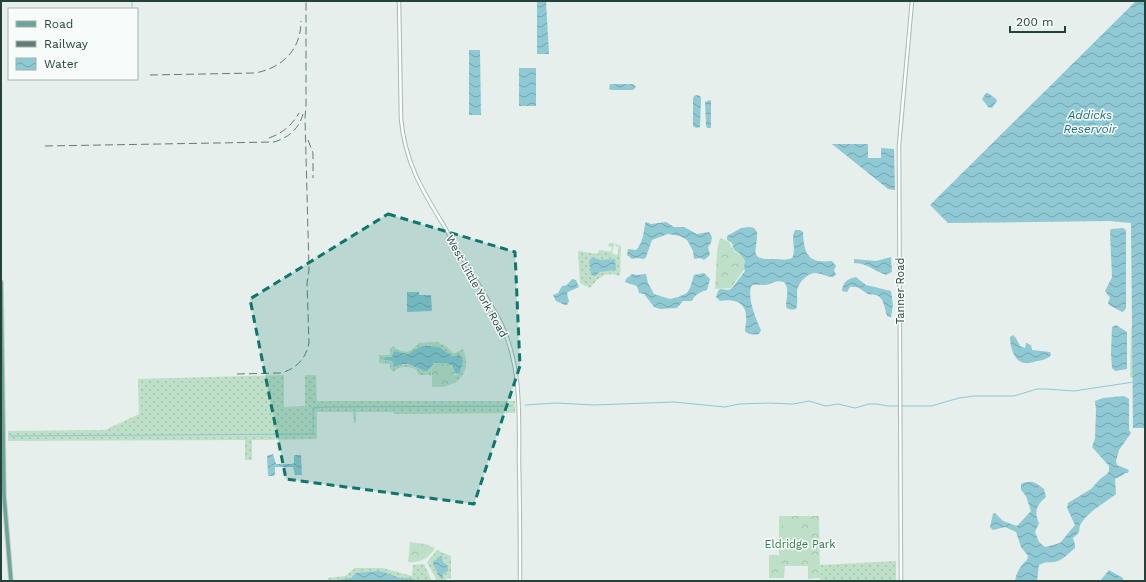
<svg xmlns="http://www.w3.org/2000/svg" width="1146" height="582" font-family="'Work Sans',sans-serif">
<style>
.grass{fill:url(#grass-dots)}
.forest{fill:url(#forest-crowns)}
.pitch{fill:#bfe0c8}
.water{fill:url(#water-waves)}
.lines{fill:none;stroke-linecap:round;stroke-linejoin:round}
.stream{stroke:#8ec9d4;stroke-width:1}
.secondary-casing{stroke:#a4bbb3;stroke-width:4.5}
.primary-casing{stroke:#c2cac8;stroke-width:5.5}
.secondary{stroke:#fff;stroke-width:2.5}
.primary{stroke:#6aa596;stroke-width:3.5}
.rail{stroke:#5f7d75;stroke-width:1;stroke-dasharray:8 4;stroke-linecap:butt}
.marked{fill:#0f766e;fill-opacity:0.2;stroke:#0f766e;stroke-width:3;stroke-dasharray:8 5;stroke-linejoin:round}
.labels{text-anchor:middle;stroke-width:3;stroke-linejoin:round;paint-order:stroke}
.street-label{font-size:11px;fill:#24423a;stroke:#f7fbf9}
.park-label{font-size:11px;fill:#2d7a4b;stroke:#f7fbf9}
.water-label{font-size:12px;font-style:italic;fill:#1c6f80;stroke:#f7fbf9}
</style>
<defs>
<pattern id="grass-dots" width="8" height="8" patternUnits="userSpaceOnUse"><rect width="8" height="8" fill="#bfe0c8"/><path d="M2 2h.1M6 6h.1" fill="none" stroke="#a4c1ad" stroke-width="1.8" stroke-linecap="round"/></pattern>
<pattern id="forest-crowns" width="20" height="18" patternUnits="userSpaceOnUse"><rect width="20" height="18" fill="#bfe0c8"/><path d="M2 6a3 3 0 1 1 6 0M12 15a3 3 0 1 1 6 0" fill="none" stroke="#a4c1ad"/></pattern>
<pattern id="water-waves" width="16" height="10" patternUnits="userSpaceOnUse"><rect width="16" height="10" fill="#8ec9d4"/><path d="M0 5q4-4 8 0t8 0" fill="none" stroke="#74a5ad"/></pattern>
</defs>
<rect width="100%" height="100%" fill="#e6efeb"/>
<g class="grass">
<path d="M609,243H614L612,254L617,255L619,247L615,246L616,244L621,246L620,276C605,271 599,277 590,288L580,283L578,251L598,254L599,250L611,252L612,247L608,246Z"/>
<path d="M437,342L446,346L453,353H455L463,349C469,363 467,374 455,383L451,375H457L462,368L459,355L452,356C442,350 433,341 420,348C416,350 411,353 406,354L395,351L392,357H385L384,361H392L393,365L395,367C412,360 414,371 428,370L433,364L436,363V365L432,368L431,377L430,375H419L416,369C406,366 401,365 393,372L390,368V364L379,363V355H389L390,354V349L393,346L398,350L407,352L414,348L419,343Z"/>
<polygon points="284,375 284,407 305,406 305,375 316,375 317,401 515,401 515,413 394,414 394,412 356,412 356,423 354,423 353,412 317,412 317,439 252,440 252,460 245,460 245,440 8,441 8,431 105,430 139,414 138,379"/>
<polygon points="437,550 451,556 451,578 446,579 446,581 437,581 427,562"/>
<polygon points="896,561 896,581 820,581 820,565"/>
<polygon points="424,564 432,581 328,581 328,578 345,576 355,568 383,568 412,576 413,565"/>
</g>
<g class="forest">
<path d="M720,238L729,242L734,251L740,255L745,261V268L731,288L715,289C717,271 715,255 720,238Z"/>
<polygon points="1132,327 1145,334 1145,377 1133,378 1130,377 1131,328"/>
<path d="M436,363C448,363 450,363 456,374L451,375L455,383L444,387H432V368L436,365Z"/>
<polygon points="779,516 819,516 820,578 808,579 808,566 785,566 784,578 769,578 769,555 779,555"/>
<path d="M410,542L425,544L435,548C429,558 420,563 408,562Z"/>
</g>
<polygon class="pitch" points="783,520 798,520 799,555 784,555"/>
<g class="water">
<polygon points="537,1 546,1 549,54 537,54"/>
<polygon points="1136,1 1145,1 1145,428 1133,428 1131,223 1109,221 948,223 930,205"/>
<polygon points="469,50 480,50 481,115 469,115"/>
<rect x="519" y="68" width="17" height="38"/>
<polygon points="610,84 633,84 636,87 633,90 611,90 609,89"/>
<polygon points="986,93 988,93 996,99 997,101 992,108 988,107 982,99"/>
<polygon points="697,95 700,96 701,99 700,127 696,128 693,126 693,99 694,96"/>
<polygon points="710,100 711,101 711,128 707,128 706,125 705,102"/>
<polygon points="832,144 868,144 868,158 881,158 881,148 894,149 895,190 888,189"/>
<path d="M646,222L651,224L666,222L674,227H684L697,234L709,232L712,237L711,243L708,247L710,255L704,260L700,258L694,259L693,251L687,240L680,236L668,234L652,240L646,257L644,259L637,258L632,259L627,255L628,249L636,250C642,245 644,232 645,224Z"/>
<path d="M750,227L754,228L757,232C758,250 747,260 773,259C780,259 786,261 792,258C797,249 790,239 795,230H800L803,232C804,253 807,264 832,261L836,266L834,270L836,275L833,277C827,277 822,273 815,273C806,274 797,284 797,293C797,299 798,303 796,309C793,310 788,310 786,307C786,298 790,289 784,282C777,280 775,282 769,284C764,286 758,284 752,285C746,296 756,319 761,330L759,334C754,335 748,335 745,331C745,326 747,321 746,316C746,301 731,299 720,301L716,297L718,291L720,289L729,290L732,288L745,271L744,268L745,261L740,254L734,250L732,243L727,240V236L741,228Z"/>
<polygon points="1123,228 1126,230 1126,308 1124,311 1122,312 1109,305 1108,303 1110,298 1105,291 1112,277 1110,231 1111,229"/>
<polygon points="592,257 600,260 615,259 616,270 600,272 595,276 591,275 589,261"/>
<path d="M891,257L892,272L886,275C872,270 869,264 854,263V259L876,261Z"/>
<path d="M704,273L710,279L707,290C701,292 695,294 692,301H683L677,308L660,309L654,307L644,294L639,293L637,286L625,282L626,279L632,274L637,275L646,274L648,283L654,294L670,299L678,297L687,293L690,288L694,275Z"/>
<path d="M856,277L866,285L891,291L893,305L891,317L887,316C885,310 884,299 878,296C875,294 871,295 868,294C860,290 860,286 850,287L847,292L842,291C843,282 847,279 856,277Z"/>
<polygon points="572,279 576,280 579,287 568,292 567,294 569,301 567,305 565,305 556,301 553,295 558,293 562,286 567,285"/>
<polygon points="407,292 419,292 419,295 431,295 432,311 407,312"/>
<polygon points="1116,325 1127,332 1127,369 1115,371 1112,368 1111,353 1112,327"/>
<path d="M1013,335L1016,338L1020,346L1025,348L1026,343L1031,345L1032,350L1050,352L1051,355C1046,360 1043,360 1037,361C1034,362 1030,363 1027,363C1014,364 1010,346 1010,337Z"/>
<polygon points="422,346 430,346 439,347 452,356 460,355 463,361 460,373 456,374 452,366 446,363 434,363 428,370 425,371 408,364 403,364 394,367 392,361 383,360 385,357 392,357 394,351 408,354"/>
<path d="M1124,396L1129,399V430L1131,433L1119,450L1116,461L1117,465L1129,470L1128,473H1125L1123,475L1115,479L1116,494C1105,503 1090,510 1082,522C1076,530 1084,530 1073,538L1075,545V548C1069,553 1063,560 1055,562C1049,563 1045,561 1039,565L1037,581H1015C1016,573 1021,565 1027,560L1028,556L1021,547L1016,532L1005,527L993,530L990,527L993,514L995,513L1003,521L1017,526L1031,511L1026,496L1021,490V484C1032,479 1036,483 1044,489L1046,497C1036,505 1034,512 1039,523L1035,532L1039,542L1045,547L1060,543L1075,525L1067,508L1068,503L1091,489L1100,479L1107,474L1109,471V466L1092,447L1095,439L1096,410L1095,401L1103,398Z"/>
<polygon points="273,454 276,464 292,464 294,463 294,455 301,455 302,475 295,475 293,467 275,467 275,474 274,476 268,476 267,456 269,455"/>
<polygon points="440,556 442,556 443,562 448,566 448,571 444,573 442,578 440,578 433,564 433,561 436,560"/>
<polygon points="1109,570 1123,578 1123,580 1100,581"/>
<path d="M378,571C386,572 393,576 400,578C406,579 412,577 417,581H332L351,578L356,573Z"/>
</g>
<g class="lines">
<g class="stream">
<polyline points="132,9 132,1"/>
<polyline points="525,405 556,403 594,405 674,402 725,407 739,404 768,403 793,404 809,401 826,406 838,404 855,408 869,404 877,404 888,406 931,406 959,398 974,396 1014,396 1037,389 1046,389 1074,391 1134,382"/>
<polyline points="10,436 313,434 313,408 327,407 512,406"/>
</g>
<defs>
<g id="secondary">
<path d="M399,1L401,119C405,162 422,190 444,226C462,258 482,289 500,321C522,366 519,414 519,462C520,502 520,541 520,581"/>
<polyline points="901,581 899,145 912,1"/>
</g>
<polyline id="primary" points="1,282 4,496 11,581"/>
</defs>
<use href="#secondary" class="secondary-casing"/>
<use href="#primary" class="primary-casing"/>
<use href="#secondary" class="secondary"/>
<use href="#primary" class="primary"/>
<g class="rail">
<path d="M150,75L255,73C282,68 301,50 301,21"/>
<path d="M269,138C283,133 292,125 299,113"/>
<polyline points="308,140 313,153 313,178"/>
<path d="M45,146L274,142C288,138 299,129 303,114"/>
<path d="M237,374L280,373C295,370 306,359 309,343L307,283L309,270L305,118L306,106V1"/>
</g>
</g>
<path class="marked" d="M388,214L515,252L520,366L474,504L286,479L250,299Z"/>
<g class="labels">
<g class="street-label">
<text transform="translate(477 286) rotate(61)" y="4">West Little York Road</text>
<text transform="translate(900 291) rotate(-90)" y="4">Tanner Road</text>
</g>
<g class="park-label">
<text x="800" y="548">Eldridge Park</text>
</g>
<g class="water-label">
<text x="1090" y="119">Addicks<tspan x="1090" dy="14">Reservoir</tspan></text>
</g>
</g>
<rect width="1146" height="582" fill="none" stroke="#24423a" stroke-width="4"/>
<rect x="8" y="8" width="130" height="72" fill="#f7fbf9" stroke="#a3b1ad"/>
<rect x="16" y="21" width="20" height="6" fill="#6aa596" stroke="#a3b1ad"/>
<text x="44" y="28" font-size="12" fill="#24423a">Road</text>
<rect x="16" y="41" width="20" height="6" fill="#5f7d75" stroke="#a3b1ad"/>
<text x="44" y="48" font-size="12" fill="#24423a">Railway</text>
<rect x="16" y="58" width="20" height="12" fill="url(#water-waves)" stroke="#a3b1ad"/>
<text x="44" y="68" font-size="12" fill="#24423a">Water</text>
<path d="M1010 26v6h55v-6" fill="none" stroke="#24423a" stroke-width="2"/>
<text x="1016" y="26" font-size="12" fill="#24423a" stroke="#f7fbf9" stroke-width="3" paint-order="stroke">200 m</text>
</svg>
